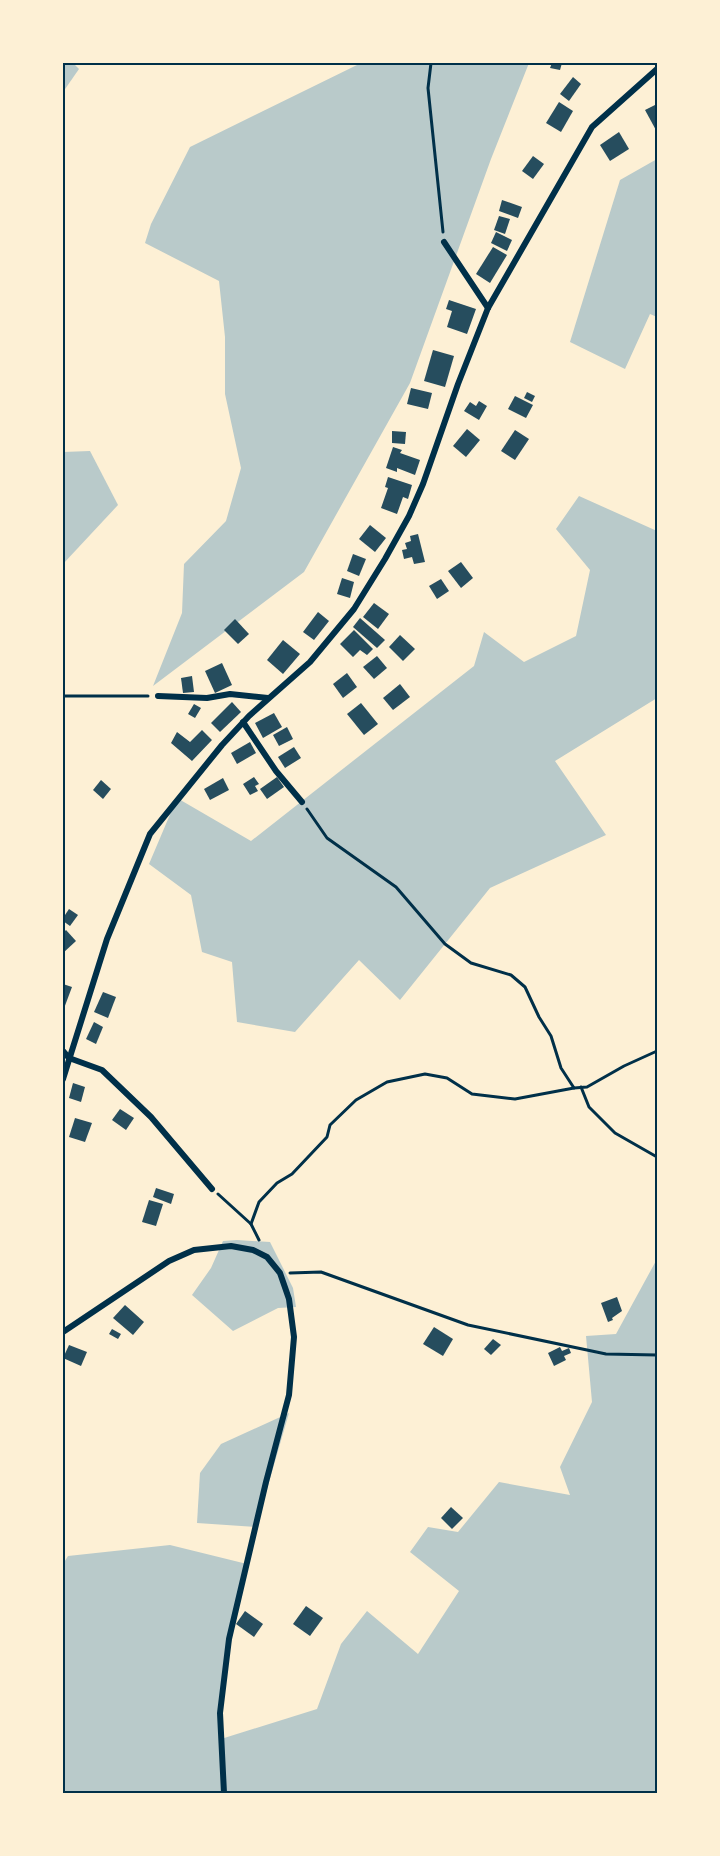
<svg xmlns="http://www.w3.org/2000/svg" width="720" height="1856" font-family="'IBM Plex Serif',serif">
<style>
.green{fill:#b9caca}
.building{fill:#264d5e}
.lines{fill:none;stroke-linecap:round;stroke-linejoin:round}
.path{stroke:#003049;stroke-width:3}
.minor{stroke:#003049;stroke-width:6}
.neatline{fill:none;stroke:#003049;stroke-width:2}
</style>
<rect width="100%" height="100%" fill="#fdf0d5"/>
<g class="green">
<polygon points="63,63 73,63 79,69 63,92"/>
<polygon points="358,63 529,63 491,159 410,383 304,572 153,686 182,613 184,564 226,521 241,468 225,394 225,337 219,281 145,243 151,224 190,147 357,65"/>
<polygon points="657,159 657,317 650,314 625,369 570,342 620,180"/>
<polygon points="90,451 118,505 63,564 63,452"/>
<polygon points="579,496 657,531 657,698 555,761 606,835 490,888 400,1000 359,960 295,1032 237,1022 232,962 202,952 191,895 149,864 177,798 251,841 474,666 484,632 524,662 576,636 590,570 556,529"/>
<polygon points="237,1240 270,1242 293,1288 296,1307 278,1308 233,1331 192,1295 211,1268 223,1241"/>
<polygon points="657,1259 657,1793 63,1793 63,1564 68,1556 170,1545 247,1564 238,1599 220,1712 221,1739 317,1709 341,1644 367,1611 418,1654 459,1591 410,1552 428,1527 458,1532 499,1482 570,1495 560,1467 592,1402 586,1336 616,1334"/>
<polygon points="289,1413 256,1527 197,1523 200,1473 221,1444"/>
</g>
<g class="building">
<polygon points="552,63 562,63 560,70 550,68"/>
<polygon points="573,77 581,84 569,101 560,94"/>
<polygon points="559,102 573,111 561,132 546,123"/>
<polygon points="657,104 657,132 645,110"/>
<polygon points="619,132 629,149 610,161 600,145"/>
<polygon points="533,156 544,164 533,179 522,171"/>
<polygon points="502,200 522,207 518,218 499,211"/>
<polygon points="499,216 510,219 505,234 494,230"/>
<polygon points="496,232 512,240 507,251 491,243"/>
<polygon points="493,247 507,255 490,283 476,274"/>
<polygon points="449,300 476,309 467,334 447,327 452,311 446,309"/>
<polygon points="433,350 454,356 445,387 424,381"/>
<polygon points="411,388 432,393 428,409 407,404"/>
<polygon points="527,392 535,396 532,402 524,398"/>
<polygon points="515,396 533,405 526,418 508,409"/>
<polygon points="479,401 487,406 479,420 464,411 470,402 476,406"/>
<polygon points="467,429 480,440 466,457 453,446"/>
<polygon points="515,430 529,439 515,460 501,451"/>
<polygon points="392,431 406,432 405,444 392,443"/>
<polygon points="393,447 402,450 400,453 420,460 415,475 397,468 397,472 386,468"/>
<polygon points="388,477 412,485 408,499 403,497 397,514 381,508 388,488 385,487"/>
<polygon points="370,525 386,538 375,552 359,539"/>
<polygon points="418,534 425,562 414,564 412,557 404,559 402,550 407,549 405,543 411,541 410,536"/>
<polygon points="353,554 366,559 359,576 347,571"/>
<polygon points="461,562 473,578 461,588 448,571"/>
<polygon points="342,578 354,582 350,598 337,594"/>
<polygon points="441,579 449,591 437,599 429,586"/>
<polygon points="374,603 389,614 378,629 363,617"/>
<polygon points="318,612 329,621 314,640 303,632"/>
<polygon points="360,618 385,640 377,648 353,627"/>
<polygon points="235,619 249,634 238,644 224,630"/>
<polygon points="354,630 373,649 367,655 360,650 353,657 340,644"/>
<polygon points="400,635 415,649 403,661 389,647"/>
<polygon points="283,640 300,654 283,674 267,660"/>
<polygon points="377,656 387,668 374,679 363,667"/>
<polygon points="222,663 232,685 215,693 205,671"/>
<polygon points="347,673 357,687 343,698 333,684"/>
<polygon points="192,676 194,692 183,693 181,678"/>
<polygon points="400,684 410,697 393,710 383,698"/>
<polygon points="232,702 241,712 220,732 211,723"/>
<polygon points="361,703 378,724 364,735 347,714"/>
<polygon points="194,704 201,708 195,718 188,714"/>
<polygon points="274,713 282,727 263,738 255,723"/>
<polygon points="287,727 293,739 279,746 273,735"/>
<polygon points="202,730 212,740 192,761 171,743 177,732 190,742"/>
<polygon points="250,742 256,753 237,764 231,753"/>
<polygon points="294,747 301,758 285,768 278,757"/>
<polygon points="254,777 259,784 255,786 258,791 250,795 243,784"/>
<polygon points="277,777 284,787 267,799 260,789"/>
<polygon points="223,778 229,790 210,800 204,789"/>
<polygon points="101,780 111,789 103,799 93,790"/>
<polygon points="69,909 78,915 70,926 63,921 63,918"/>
<polygon points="66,930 76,941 63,953 63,933"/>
<polygon points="63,984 72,987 63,1011"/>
<polygon points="103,992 116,997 108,1018 94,1012"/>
<polygon points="94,1022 103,1027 96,1044 86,1039"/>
<polygon points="73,1083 85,1087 81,1102 69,1098"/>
<polygon points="120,1109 134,1118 126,1130 112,1120"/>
<polygon points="75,1118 92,1123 85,1142 69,1137"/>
<polygon points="156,1188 174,1194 171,1204 153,1197"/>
<polygon points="149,1200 163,1204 156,1226 142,1222"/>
<polygon points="617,1297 622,1311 612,1318 613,1320 608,1322 601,1303"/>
<polygon points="125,1305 144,1322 133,1335 113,1318"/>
<polygon points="434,1327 453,1339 443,1356 423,1344"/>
<polygon points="112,1329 121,1334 118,1339 109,1334"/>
<polygon points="493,1339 501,1345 491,1355 484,1349"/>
<polygon points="69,1345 87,1352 81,1366 63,1358"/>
<polygon points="560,1347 562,1351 569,1348 571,1353 564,1356 566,1360 554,1366 548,1353"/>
<polygon points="451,1507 463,1518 452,1529 441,1518"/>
<polygon points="306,1606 323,1618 310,1636 293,1624"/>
<polygon points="245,1611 263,1624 254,1637 236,1624"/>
</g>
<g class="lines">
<g class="path">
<polyline points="431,63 428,88 443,232"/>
<polyline points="63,696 148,696"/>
<polyline points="307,809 327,838 396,887 445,944 471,963 511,975 525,987 539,1017 551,1036 561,1068 574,1088"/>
<polyline points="581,1087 589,1107 615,1133 657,1157"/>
<polyline points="218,1194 251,1224 259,1240"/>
<polyline points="251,1224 259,1202 277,1183 292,1174 327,1137 330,1125 356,1100 387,1082 425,1074 447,1078 472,1094 515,1099 574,1088 587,1087 624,1066 657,1051"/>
<polyline points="290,1273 321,1272 468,1325 606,1354 657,1355"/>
</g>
<g class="minor">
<polyline points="444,242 488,308"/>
<polyline points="158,696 207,698 230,694 268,698"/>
<polyline points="243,722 276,771 302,802"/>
<polyline points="63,1051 69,1058 102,1070 151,1117 212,1189"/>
<polyline points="63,1079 107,939 150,834 222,745 249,716 310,662 354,609 385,559 409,516 423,484 458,384 488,308 592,127 657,69"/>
<polyline points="63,1332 169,1261 194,1250 231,1246 253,1250 267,1257 280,1273 289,1299 294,1337 289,1395 266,1482 229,1639 220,1713 224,1793"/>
</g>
</g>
<rect width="720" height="1856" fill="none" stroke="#fdf0d5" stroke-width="129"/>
<rect x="64" y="64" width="592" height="1728" class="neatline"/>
</svg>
